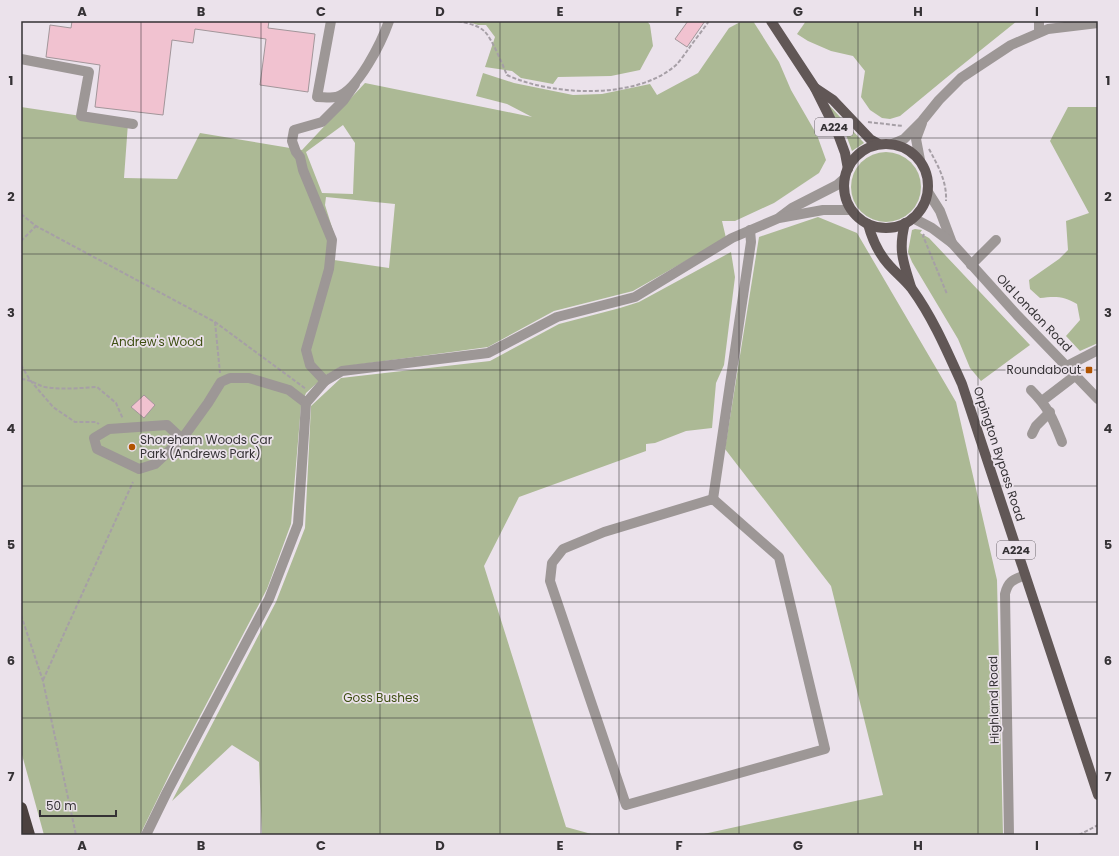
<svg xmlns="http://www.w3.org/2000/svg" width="1119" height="856" font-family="Poppins,sans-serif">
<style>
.green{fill:#acb995;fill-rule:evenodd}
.building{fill:#f1c2d0;stroke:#a2969a}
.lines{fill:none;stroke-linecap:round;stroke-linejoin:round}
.path{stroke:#a69fa6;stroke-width:2;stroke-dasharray:4 2;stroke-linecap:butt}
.minor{stroke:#9d9796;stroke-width:10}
.major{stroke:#615756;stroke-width:10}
.highway{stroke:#4b413f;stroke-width:12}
.grid{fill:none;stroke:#353235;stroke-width:1;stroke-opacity:0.55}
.poi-dot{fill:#b15400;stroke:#ebe2eb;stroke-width:1.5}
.labels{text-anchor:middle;stroke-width:3.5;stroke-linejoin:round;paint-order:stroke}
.shield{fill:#ebe2eb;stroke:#6c676c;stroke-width:1}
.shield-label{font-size:11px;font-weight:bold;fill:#353235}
.street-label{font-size:12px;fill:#353235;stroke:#ebe2eb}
.park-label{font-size:12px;fill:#3e4f12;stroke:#ebe2eb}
.poi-label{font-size:12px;fill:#353235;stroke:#ebe2eb;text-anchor:end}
.neatline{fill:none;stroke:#353235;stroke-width:1.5}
.grid-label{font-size:13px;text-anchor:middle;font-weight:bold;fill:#353235}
</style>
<rect width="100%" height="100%" fill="#ebe2eb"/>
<g class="green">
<polygon points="465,21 647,21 650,25 653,46 640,70 611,76 558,77 553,84 521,78 512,71 485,67 495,37 486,25 478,25"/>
<path d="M742,21H753L779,62L791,90L817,135L826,160L819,173L774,203L735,221H722L726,238L633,291L554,311L488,347L340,367L326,375L306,393L301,406L291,524L267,589L171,771L140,835H44L21,751V107L128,123L124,178L177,179L200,133L302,150L365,83L532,117L507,104L476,96L483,73L514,83L573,95L602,94L650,84L657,95L698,73L729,28ZM343,125L355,143L353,194L322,193L306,152ZM326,197L395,204L389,268L334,260L336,240L325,205Z"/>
<polygon points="806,21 1017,21 946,78 900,116 890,119 882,118 870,110 861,97 865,71 853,56 831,51 808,41 797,34"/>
<polygon points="829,105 864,143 852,151 845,132 828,106"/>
<path d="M1068,107H1098V343L1080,351L1066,336L1080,320L1077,304C1064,296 1055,296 1040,298L1030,289L1029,280L1059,259L1068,250L1066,221L1089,213L1050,141Z"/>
<circle cx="886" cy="187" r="35"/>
<polygon points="818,217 857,233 956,402 997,580 1003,835 699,835 883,795 831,586 725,449 759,237"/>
<polygon points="915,229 922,230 920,233 929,238 1030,345 981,381 970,368 958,339 912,262 908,252 912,230"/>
<polygon points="731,252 735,277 724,365 716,383 712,428 686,431 655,443 646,444 646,451 519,497 484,566 566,827 595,835 262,835 259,762 232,745 172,801 276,602 305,528 311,406 341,378 490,361 559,324 620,308 639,302"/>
</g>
<g class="building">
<polygon points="72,21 269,21 268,28 315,34 308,92 260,85 266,39 195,29 193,43 172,40 163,115 95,107 100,65 46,57 50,25 71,28"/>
<polygon points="688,21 705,21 687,47 675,39"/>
<polygon points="144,395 155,405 144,418 131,407"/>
</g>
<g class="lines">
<g class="path">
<path d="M458,21C466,23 478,25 484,31C491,36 503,66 507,75C552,96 637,100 676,65C680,61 684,55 687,51C694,41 702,31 709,21"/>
<polyline points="868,122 903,126"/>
<path d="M929,149C938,166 947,181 946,201"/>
<polyline points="21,214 36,226 215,322 306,389"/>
<polyline points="924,234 923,236 947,294"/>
<polyline points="21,241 36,226"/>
<polyline points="215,322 220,373"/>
<polyline points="21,365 30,380 53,407 75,422 96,422 99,424"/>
<path d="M21,379C33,380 36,385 45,387C62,390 80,388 97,387L116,403L123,419"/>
<polyline points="21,615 43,681 76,835"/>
<polyline points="43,680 133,482"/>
<polyline points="1079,835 1098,825"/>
</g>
<g class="minor">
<path d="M331,21L317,97C323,97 331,98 336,97C358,91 382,41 389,21"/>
<polyline points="1039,21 1039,32"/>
<polyline points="21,59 89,72 81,116 133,124"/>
<polyline points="892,144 904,139 922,121 939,100 961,78 1011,45 1048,29 1098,23"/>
<polyline points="920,160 916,139 922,123"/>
<polyline points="928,192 940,211 952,243"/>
<polyline points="780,217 792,208 837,185 845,178"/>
<polyline points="913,218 932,228 952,243 1017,315 1098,399"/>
<polyline points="971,265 996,240"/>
<polyline points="1067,366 1098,350"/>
<polyline points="325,381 310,365 306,350 329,269 332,240 303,170 300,157 296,152 292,141 294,130 322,122 343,101 355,84"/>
<path d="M1031,390C1049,408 1053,419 1062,442"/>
<polyline points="1042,401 1076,375"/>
<polyline points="1032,434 1036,426 1050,412"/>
<polyline points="182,439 167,425 109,429 94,438 97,449 139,469 155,464 182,439 208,403 221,382 230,378 249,378 289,390 306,403"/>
<polygon points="713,499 779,557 825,749 626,805 550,581 552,563 563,549 604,532"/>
<polyline points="713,499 751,242 750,230"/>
<polyline points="146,835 167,792 269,599 298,524 306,403 325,381 342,371 488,353 557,317 635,297 732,238 779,218 823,210 850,210"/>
<path d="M1009,835L1005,594C1008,581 1013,580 1025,575"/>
</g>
<g class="major">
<polyline points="771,21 815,88 838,134 845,153 848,169"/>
<polyline points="815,88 833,100 870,139 879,144"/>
<circle cx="886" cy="186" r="42"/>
<path d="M905,223C898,250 903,261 911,287"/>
<path d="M868,224C872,239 878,253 889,265C896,273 905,280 912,289C933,318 947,351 962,384L1098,795"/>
</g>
<polyline class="highway" points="21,808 29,835"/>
</g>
<path class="grid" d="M141,21V835M261,21V835M380,21V835M500,21V835M619,21V835M739,21V835M858,21V835M978,21V835M21,138H1098M21,254H1098M21,370H1098M21,486H1098M21,602H1098M21,718H1098"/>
<g class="poi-dot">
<rect x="1085" y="366" width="8" height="8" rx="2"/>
<circle cx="132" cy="447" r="4"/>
</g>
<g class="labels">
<g class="shield">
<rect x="815" y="118" width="38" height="18" rx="3"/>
<rect x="997" y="541" width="38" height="18" rx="3"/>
</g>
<g class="shield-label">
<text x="834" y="131">A224</text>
<text x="1016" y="554">A224</text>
</g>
<g class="street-label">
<text transform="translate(1034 313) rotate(46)" y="4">Old London Road</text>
<text transform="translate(999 454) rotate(72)" y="4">Orpington Bypass Road</text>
<text transform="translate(994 700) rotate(-91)" y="4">Highland Road</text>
</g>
<g class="park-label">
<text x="157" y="346">Andrew's Wood</text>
<text x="381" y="702">Goss Bushes</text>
</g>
<g class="poi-label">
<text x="1081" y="374">Roundabout</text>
<text x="140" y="444" text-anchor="start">Shoreham Woods Car<tspan x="140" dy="14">Park (Andrews Park)</tspan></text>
</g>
</g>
<rect width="1119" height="856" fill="none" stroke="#ebe2eb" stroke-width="44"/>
<path d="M40 810v6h76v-6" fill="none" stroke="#353235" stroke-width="2"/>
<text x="46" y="810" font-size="12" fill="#353235" stroke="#ebe2eb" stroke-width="3" paint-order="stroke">50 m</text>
<rect x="22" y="22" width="1075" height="812" class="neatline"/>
<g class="grid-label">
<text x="82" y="16">A</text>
<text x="201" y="16">B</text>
<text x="321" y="16">C</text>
<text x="440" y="16">D</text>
<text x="560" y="16">E</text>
<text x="679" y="16">F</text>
<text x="798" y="16">G</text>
<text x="918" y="16">H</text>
<text x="1037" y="16">I</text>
<text x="11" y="85">1</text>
<text x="1108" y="85">1</text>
<text x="11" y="201">2</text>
<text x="1108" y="201">2</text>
<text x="11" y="317">3</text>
<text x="1108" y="317">3</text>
<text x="11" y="433">4</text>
<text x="1108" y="433">4</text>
<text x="11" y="549">5</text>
<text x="1108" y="549">5</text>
<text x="11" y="665">6</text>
<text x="1108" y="665">6</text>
<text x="11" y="781">7</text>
<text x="1108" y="781">7</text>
<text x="82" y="850">A</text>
<text x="201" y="850">B</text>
<text x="321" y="850">C</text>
<text x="440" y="850">D</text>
<text x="560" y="850">E</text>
<text x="679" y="850">F</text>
<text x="798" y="850">G</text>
<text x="918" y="850">H</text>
<text x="1037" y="850">I</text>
</g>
</svg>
